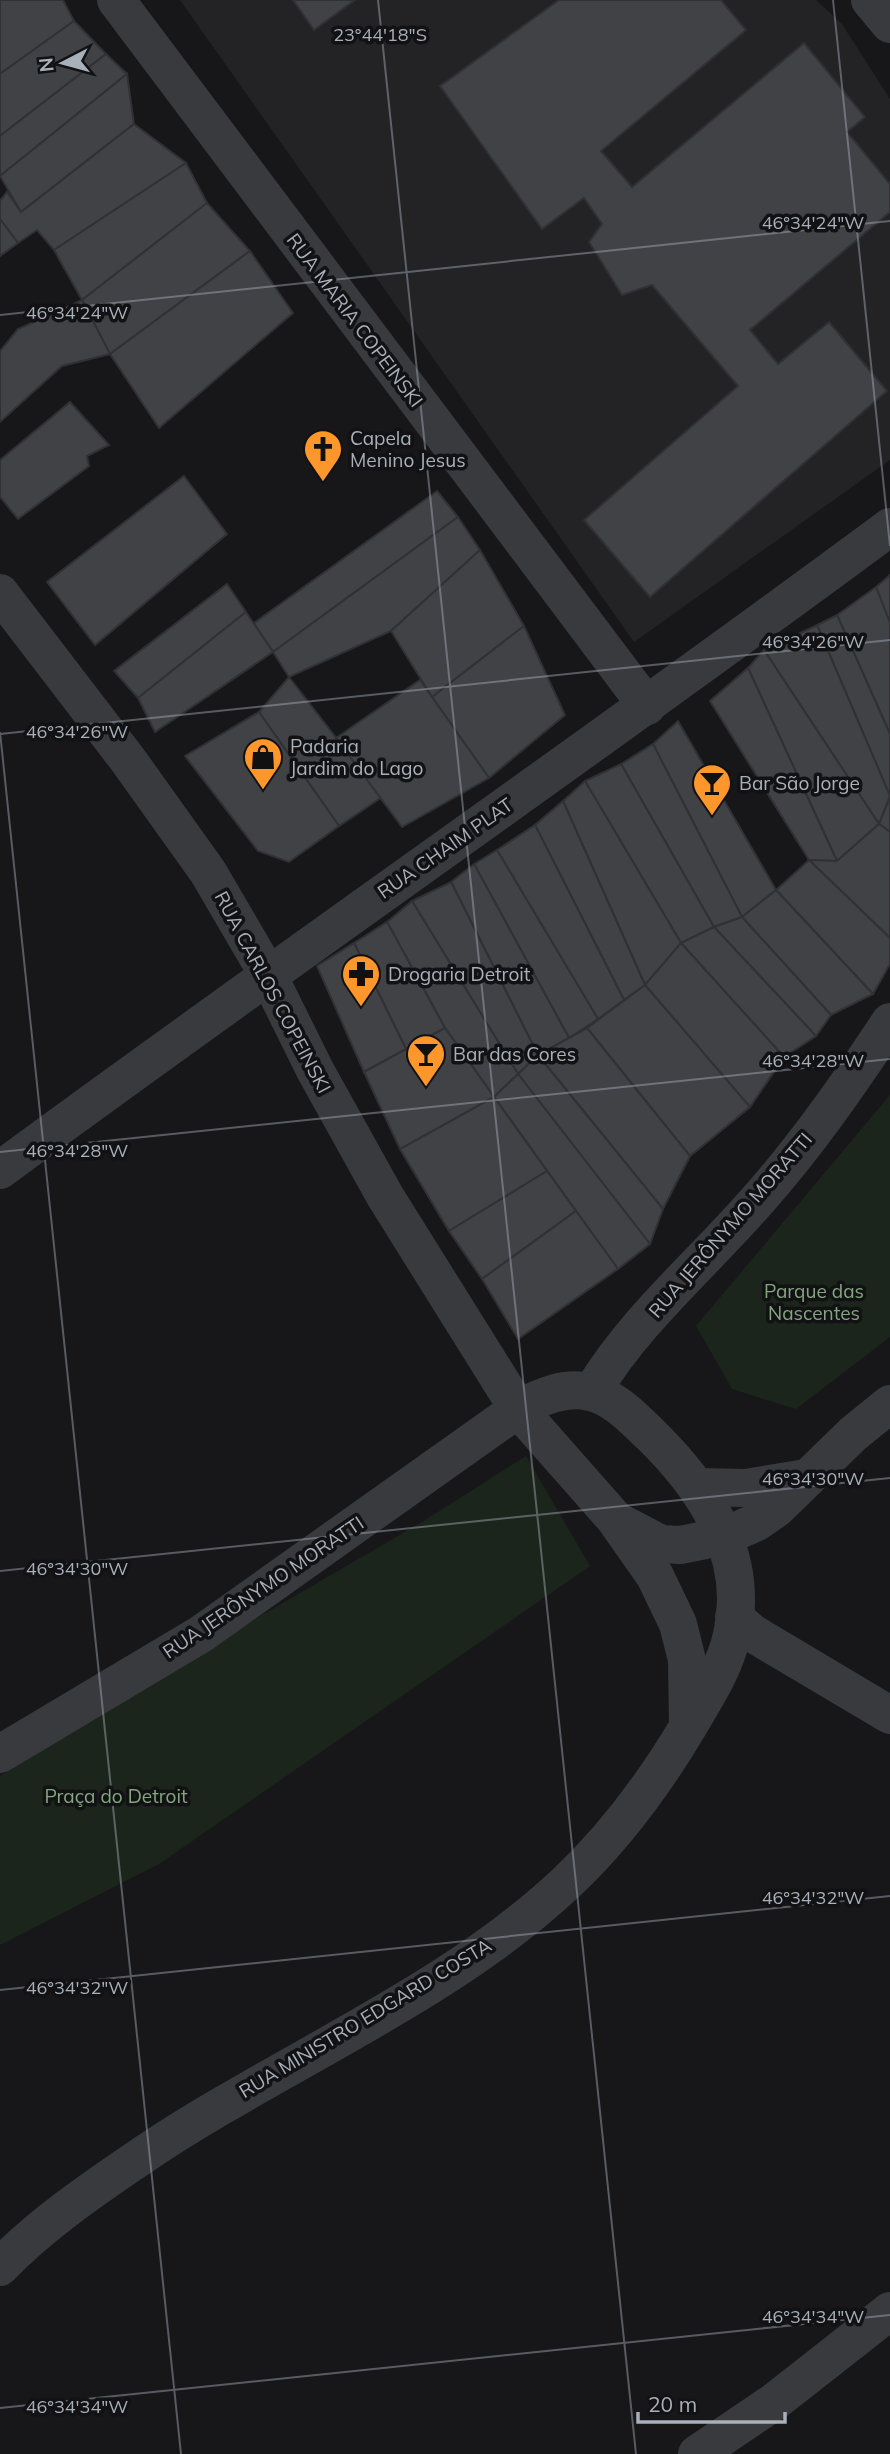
<svg xmlns="http://www.w3.org/2000/svg" width="890" height="2454" font-family="Mulish,sans-serif">
<style>
.built{fill:#232326}
.green{fill:#1c251c}
.building{fill:#414246;stroke:#313135;stroke-width:2}
.lines{fill:none;stroke-linecap:round;stroke-linejoin:round}
.minor{stroke:#383a3e;stroke-width:38}
.ticks{fill:none;stroke:#a8b0ba;stroke-width:2;stroke-opacity:0.45}
.labels{text-anchor:middle;stroke-width:7;stroke-linejoin:round;paint-order:stroke}
.street-label{font-size:19px;fill:#a8b0ba;stroke:#121214}
.poi-label{font-size:19px;fill:#a8b0ba;stroke:#121214;text-anchor:start}
.park-label{font-size:19px;fill:#82a67e;stroke:#121214}
.ticks-label{font-size:18px;text-anchor:middle;fill:#a8b0ba;stroke:#121214;stroke-width:7;stroke-linejoin:round;paint-order:stroke}
</style>
<rect width="100%" height="100%" fill="#171719"/>
<polygon class="built" points="180,0 816,0 842,24 890,99 890,460 634,642"/>
<g class="green">
<polygon points="890,1095 890,1337 796,1409 732,1389 696,1326"/>
<polygon points="526,1456 590,1566 159,1864 0,1945 0,1776 204,1649 422,1522"/>
</g>
<g class="building">
<polygon points="0,0 63,0 74,21 0,74"/>
<polygon points="293,0 355,0 314,30"/>
<polygon points="559,0 721,0 746,30 601,151 632,187 804,43 865,117 847,132 890,184 890,212 750,330 778,364 829,322 887,391 650,597 584,520 738,386 652,285 622,295 589,242 602,224 584,198 542,229 440,86"/>
<polygon points="74,21 106,54 0,136 0,74"/>
<polygon points="106,54 127,74 0,176 0,136"/>
<polygon points="127,74 134,124 21,212 0,176"/>
<polygon points="134,124 186,163 54,250 37,230 18,243 0,219 0,201 7,192 21,212"/>
<polygon points="186,163 207,203 82,300 54,250"/>
<polygon points="207,203 250,251 110,354 82,300"/>
<polygon points="0,219 18,243 0,256"/>
<polygon points="250,251 293,313 159,428 110,354"/>
<polygon points="82,300 110,354 62,366 0,422 0,351 18,329"/>
<polygon points="70,402 109,445 87,456 89,466 18,519 0,497 0,460"/>
<polygon points="184,476 227,534 95,645 47,582"/>
<polygon points="437,491 458,517 273,652 254,623"/>
<polygon points="458,517 480,550 391,631 289,677 273,652"/>
<polygon points="480,550 524,626 432,697 391,631"/>
<polygon points="890,575 890,623 876,587"/>
<polygon points="227,584 246,612 138,698 114,671"/>
<polygon points="876,587 890,623 890,734 837,615"/>
<polygon points="246,612 273,652 155,732 138,698"/>
<polygon points="837,615 890,734 890,796 817,625"/>
<polygon points="817,625 890,796 879,824 764,650"/>
<polygon points="524,626 565,715 489,778 432,697"/>
<polygon points="764,650 879,824 837,861 748,668"/>
<polygon points="748,668 837,861 809,860 710,701"/>
<polygon points="289,677 382,797 339,826 259,712"/>
<polygon points="420,680 489,778 402,827 336,738"/>
<polygon points="259,712 339,826 289,862 258,851 185,756"/>
<polygon points="678,721 776,890 742,917 653,744"/>
<polygon points="653,744 742,917 714,927 621,764"/>
<polygon points="621,764 714,927 681,943 585,781"/>
<polygon points="585,781 681,943 645,985 563,801"/>
<polygon points="890,797 890,832 879,824"/>
<polygon points="563,801 645,985 624,1000 535,825"/>
<polygon points="879,824 890,832 890,938 809,860 837,861"/>
<polygon points="535,825 624,1000 598,1019 497,850"/>
<polygon points="497,850 598,1019 569,1038 474,864"/>
<polygon points="809,860 890,938 890,964 873,994 776,890"/>
<polygon points="474,864 569,1038 538,1055 451,882"/>
<polygon points="451,882 538,1055 518,1074 412,901"/>
<polygon points="776,890 873,994 831,1015 742,917"/>
<polygon points="412,901 518,1074 494,1097 445,1028 387,922"/>
<polygon points="742,917 831,1015 816,1036 714,927"/>
<polygon points="387,922 445,1028 406,1049 354,943"/>
<polygon points="714,927 816,1036 784,1057 681,943"/>
<polygon points="354,943 406,1049 364,1072 317,966"/>
<polygon points="681,943 784,1057 750,1107 645,985"/>
<polygon points="645,985 750,1107 690,1156 587,1028"/>
<polygon points="445,1028 494,1097 400,1149 364,1072"/>
<polygon points="587,1028 690,1156 663,1209 538,1055"/>
<polygon points="538,1055 663,1209 650,1244 518,1074"/>
<polygon points="518,1074 650,1244 618,1269 494,1097"/>
<polygon points="494,1097 547,1171 449,1231 400,1149"/>
<polygon points="547,1171 576,1211 482,1279 449,1231"/>
<polygon points="576,1211 618,1269 518,1339 482,1279"/>
</g>
<g class="lines">
<g class="minor">
<polyline points="116,0 647,706"/>
<polyline points="870,0 890,24"/>
<polyline points="0,593 128,760 208,872 267,973 315,1070 385,1196 518,1409 615,1519 655,1576 678,1624 687,1660 688,1726"/>
<path d="M0,1170C295,953 596,745 890,527"/>
<path d="M592,1392C635,1320 701,1265 756,1202C806,1146 849,1084 890,1022"/>
<polyline points="698,1487 746,1488 806,1478"/>
<polyline points="621,1523 661,1544 680,1545 725,1536 757,1522 777,1508 853,1434 890,1404"/>
<polyline points="734,1617 752,1633 890,1715"/>
<path d="M0,1754L201,1634L518,1409C540,1397 565,1386 590,1392C614,1397 634,1419 651,1435C705,1488 750,1555 732,1635C724,1670 706,1696 688,1727C654,1784 615,1837 566,1883C446,1996 277,2064 140,2157C92,2190 41,2224 0,2267"/>
<polyline points="697,2454 774,2402 890,2311"/>
</g>
</g>
<path class="ticks" d="M378,0L636,2454M833,0L890,546M0,315L890,221M0,732L181,2454M0,734L890,640M0,1152L890,1059M0,1571L890,1478M0,1990L890,1896M0,2408L890,2315"/>
<defs>
<symbol id="church-pin" viewBox="-11 -11 22 30"><path d="M0 17L-7.5 6A9.5 9.5 0 1 1 7.5 6Z" fill="#fd972b" stroke="#121214"/><path d="M-1.2-6h2.4v3.5h3.3v2.4h-3.3V6h-2.4V-.1h-3.3v-2.4h3.3Z" fill="#111"/></symbol>
<symbol id="shop-pin" viewBox="-11 -11 22 30"><path d="M0 17L-7.5 6A9.5 9.5 0 1 1 7.5 6Z" fill="#fd972b" stroke="#121214"/><path d="M-5-2.5h2.3a2.7 3.5 0 0 1 5.4 0H5L5.5 6h-11ZM-1.5-2.5h3a1.5 2.3 0 0 0-3 0Z" fill="#111"/></symbol>
<symbol id="bar-pin" viewBox="-11 -11 22 30"><path d="M0 17L-7.5 6A9.5 9.5 0 1 1 7.5 6Z" fill="#fd972b" stroke="#121214"/><path d="M-6-5H6L.8 .8V4.5H3.5V6h-7V4.5H-.8V.8Z" fill="#111"/></symbol>
<symbol id="pharmacy-pin" viewBox="-11 -11 22 30"><path d="M0 17L-7.5 6A9.5 9.5 0 1 1 7.5 6Z" fill="#fd972b" stroke="#121214"/><path d="M-2-6h4v4h4v4h-4v4h-4v-4h-4v-4h4Z" fill="#111"/></symbol>
</defs>
<g fill-rule="evenodd">
<use href="#church-pin" x="301" y="427" width="44" height="60"/>
<use href="#shop-pin" x="241" y="735" width="44" height="60"/>
<use href="#bar-pin" x="690" y="761" width="44" height="60"/>
<use href="#pharmacy-pin" x="339" y="952" width="44" height="60"/>
<use href="#bar-pin" x="404" y="1032" width="44" height="60"/>
</g>
<g class="labels">
<g class="street-label">
<text transform="translate(355 320) rotate(53)" y="7">RUA MARIA COPEINSKI</text>
<text transform="translate(445 848) rotate(-35)" y="7">RUA CHAIM PLAT</text>
<text transform="translate(273 992) rotate(62)" y="7">RUA CARLOS COPEINSKI</text>
<text transform="translate(730 1225) rotate(-49)" y="7">RUA JERÔNYMO MORATTI</text>
<text transform="translate(263 1587) rotate(-34)" y="7">RUA JERÔNYMO MORATTI</text>
<text transform="translate(365 2018) rotate(-31)" y="7">RUA MINISTRO EDGARD COSTA</text>
</g>
<g class="poi-label">
<text x="350" y="445">Capela<tspan x="350" dy="22">Menino Jesus</tspan></text>
<text x="290" y="753">Padaria<tspan x="290" dy="22">Jardim do Lago</tspan></text>
<text x="739" y="790">Bar São Jorge</text>
<text x="388" y="981">Drogaria Detroit</text>
<text x="453" y="1061">Bar das Cores</text>
</g>
<g class="park-label">
<text x="814" y="1298">Parque das<tspan x="814" dy="22">Nascentes</tspan></text>
<text x="116" y="1803">Praça do Detroit</text>
</g>
</g>
<g class="ticks-label">
<text x="380" y="41">23°44'18"S</text>
<text x="813" y="229">46°34'24"W</text>
<text x="77" y="319">46°34'24"W</text>
<text x="813" y="648">46°34'26"W</text>
<text x="77" y="738">46°34'26"W</text>
<text x="813" y="1067">46°34'28"W</text>
<text x="77" y="1157">46°34'28"W</text>
<text x="813" y="1485">46°34'30"W</text>
<text x="77" y="1575">46°34'30"W</text>
<text x="813" y="1904">46°34'32"W</text>
<text x="77" y="1994">46°34'32"W</text>
<text x="813" y="2323">46°34'34"W</text>
<text x="77" y="2413">46°34'34"W</text>
</g>
<g transform="translate(63 63) rotate(264)" stroke="#121214" stroke-width="5" paint-order="stroke">
<path d="M0-5L12 26L0 18L-12 26Z" fill="#a8b0ba"/>
<text y="-10" font-size="19" font-weight="bold" text-anchor="middle" fill="#a8b0ba">N</text>
</g>
<path d="M638 2412v10h147v-10" fill="none" stroke="#a8b0ba" stroke-width="3.5"/>
<text x="648" y="2412" font-size="21" fill="#a8b0ba" stroke="#121214" stroke-width="5" paint-order="stroke">20 m</text>
</svg>
